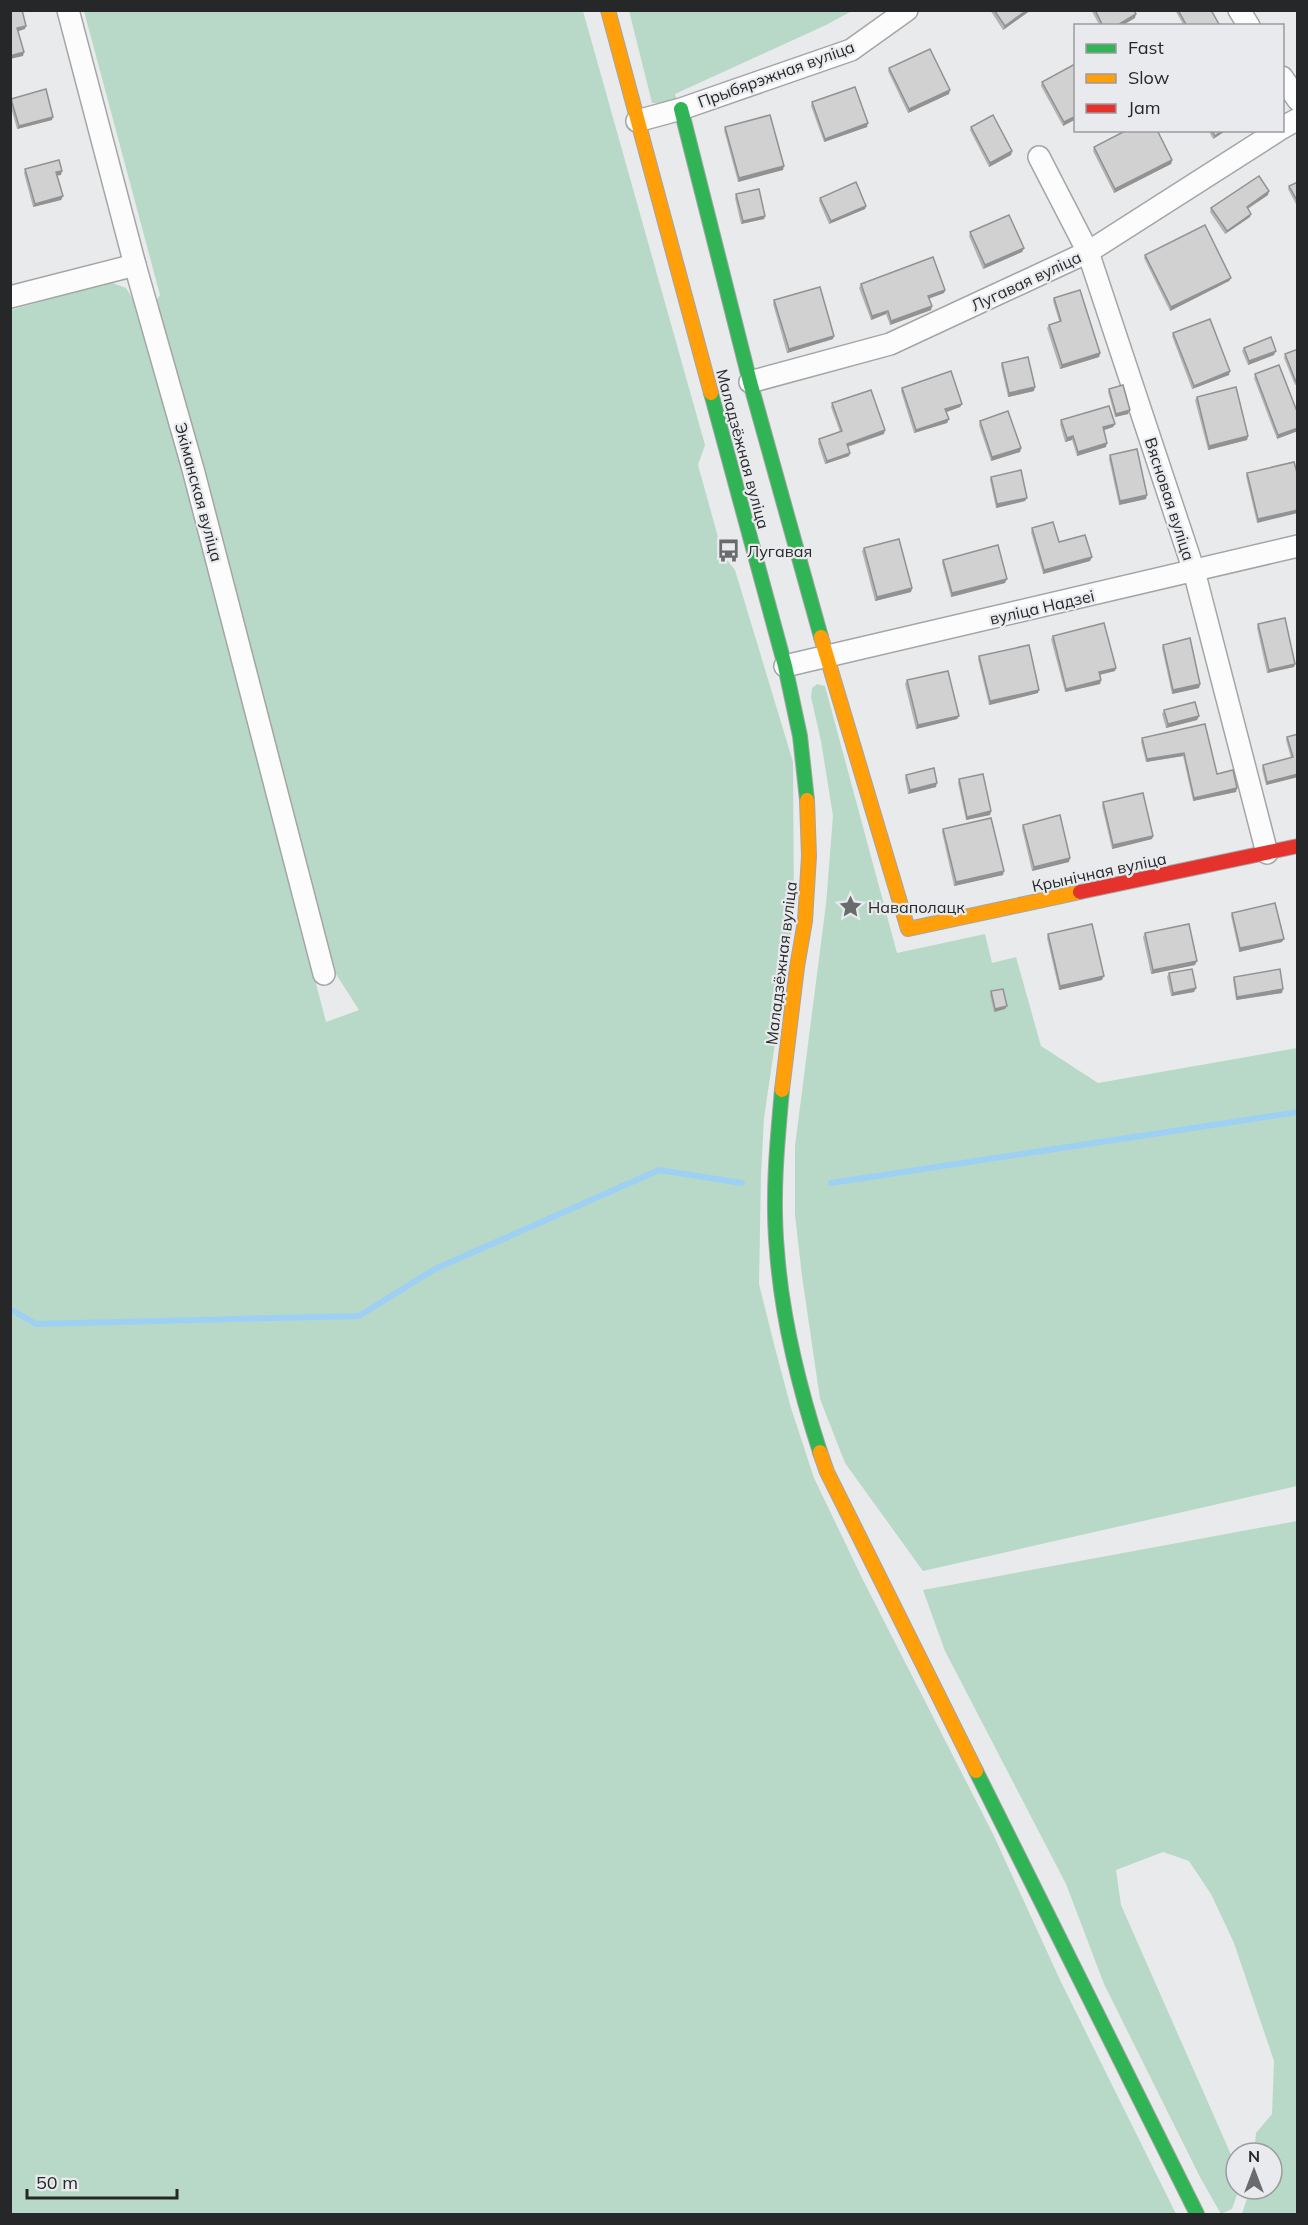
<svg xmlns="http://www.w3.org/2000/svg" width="1308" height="2225" font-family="Mulish,sans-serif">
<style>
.green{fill:#b8d9c7}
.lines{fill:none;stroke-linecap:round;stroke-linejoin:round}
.stream{stroke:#9ed0f3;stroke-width:6}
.street-casing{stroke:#a4a5a6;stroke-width:24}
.fast-casing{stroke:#a4a5a6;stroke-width:16}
.slow-casing{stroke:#a4a5a6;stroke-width:16}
.jam-casing{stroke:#a4a5a6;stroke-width:16}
.street{stroke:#fcfcfc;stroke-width:21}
.fast{stroke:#30b455;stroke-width:14}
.slow{stroke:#ff9f0a;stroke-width:14}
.jam{stroke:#e5322d;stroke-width:14}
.wall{fill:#b4b4b5}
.shaded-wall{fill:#929293}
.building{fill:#d1d1d2;stroke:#929293;stroke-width:1.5}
.labels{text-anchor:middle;stroke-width:4.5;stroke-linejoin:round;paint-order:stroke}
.street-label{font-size:16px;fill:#262728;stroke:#e8eaed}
.poi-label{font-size:16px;fill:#262728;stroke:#e8eaed;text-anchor:start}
</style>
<rect width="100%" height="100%" fill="#e9eaec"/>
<g class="green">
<polygon points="84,11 583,11 705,445 698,465 723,555 735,570 793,762 794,915 764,1118 761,1175 759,1284 775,1348 791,1408 814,1478 863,1580 993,1834 1061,1982 1176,2214 11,2214 11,310 110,282 126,288 134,301 183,472 326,1022 359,1010 334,971 204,466 156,301 160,295"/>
<polygon points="629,11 852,11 826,25 675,94 678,104 652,103"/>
<polygon points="817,684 825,686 897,953 985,934 992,963 1016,957 1041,1046 1098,1083 1297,1048 1297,1486 923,1571 845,1463 820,1399 802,1276 795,1215 795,1146 826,904 833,816 821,741 811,697 812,688"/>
<polygon points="1297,1521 1297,2214 1242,2214 1250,2189 1272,2189 1272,2153 1254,2153 1256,2133 1272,2114 1274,2061 1234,1943 1211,1894 1189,1861 1163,1852 1116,1870 1121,1905 1236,2166 1236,2189 1239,2189 1232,2209 1221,2214 1201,2179 1104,1984 1066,1884 945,1651 923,1590"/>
</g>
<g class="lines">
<g class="stream">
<polyline points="831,1183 1298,1112"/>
<polyline points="10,1309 36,1324 359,1316 435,1269 659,1170 742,1183"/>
</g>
<defs>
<g id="street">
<polyline points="68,10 135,265 193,469 324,974"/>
<polyline points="1239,10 1249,26"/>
<polyline points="1282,77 1298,100"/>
<polyline points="637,121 681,109 851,50 907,10"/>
<polyline points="1282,128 1298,119"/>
<polyline points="1039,157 1088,252 1194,571 1267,853"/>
<polyline points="10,297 135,265"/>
<polyline points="750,382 890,344 1088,252 1279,130"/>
<polyline points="785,666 1298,546"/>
</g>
<g id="fast">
<polyline points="681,109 750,382 821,637"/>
<polyline points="711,393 785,666 800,736 807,800"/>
<path d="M782,1090C777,1144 772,1197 777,1251C782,1320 799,1387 820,1452"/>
<polyline points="976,1771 1197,2214"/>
</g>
<g id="slow">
<polyline points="608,10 711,393"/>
<polyline points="821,637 908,929 1080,892"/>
<polyline points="782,1090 797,967 805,921 809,856 807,800"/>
<polyline points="820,1452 827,1472 976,1771"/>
</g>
<polyline id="jam" points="1080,892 1298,846"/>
</defs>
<use href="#street" class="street-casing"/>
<use href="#fast" class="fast-casing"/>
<use href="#slow" class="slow-casing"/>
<use href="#jam" class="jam-casing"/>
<use href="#street" class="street"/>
<use href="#fast" class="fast"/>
<use href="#slow" class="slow"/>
<use href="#jam" class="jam"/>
</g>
<g class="wall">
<polygon points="990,10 1031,10 1003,30"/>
<polygon points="1091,10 1134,10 1135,18 1121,26 1100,26"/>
<polygon points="1175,10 1211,10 1220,26 1184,26"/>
<polygon points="889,68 949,94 908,113 888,71"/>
<polygon points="1042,82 1076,119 1063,126 1041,86"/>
<polygon points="11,99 52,120 17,129 10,104"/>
<polygon points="812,102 867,127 824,142 811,106"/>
<polygon points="725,127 783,170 738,182 724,130"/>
<polygon points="971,127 1012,151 1011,155 989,167 970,130"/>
<polygon points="1208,130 1227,130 1213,139"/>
<polygon points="1094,147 1172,160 1171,164 1114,193 1093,151"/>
<polygon points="25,169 61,175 57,175 63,196 61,200 33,207 24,173"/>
<polygon points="1298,182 1298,208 1288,189 1289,186"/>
<polygon points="736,194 765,216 764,219 741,224 735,198"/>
<polygon points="1268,195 1248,209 1250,217 1225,234 1210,212 1211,208"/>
<polygon points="820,198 866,206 865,209 829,224 819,201"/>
<polygon points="970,232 1024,248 1022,252 983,269 969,236"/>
<polygon points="1145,255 1231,278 1229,281 1170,311 1144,258"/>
<polygon points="861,284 945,290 944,293 929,299 932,306 931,310 890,325 886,314 871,320 859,288"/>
<polygon points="1054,298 1100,353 1099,357 1060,369 1047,328 1049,325 1059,321 1053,301"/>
<polygon points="774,300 833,339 787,353 773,304"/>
<polygon points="1173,333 1229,375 1192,389 1172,336"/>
<polygon points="1244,348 1274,355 1248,365 1242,351"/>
<polygon points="1285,354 1298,384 1295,385 1284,358"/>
<polygon points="1002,363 1034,391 1008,397 1001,366"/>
<polygon points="1255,374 1298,414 1277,439 1254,378"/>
<polygon points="902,388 962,404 960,407 946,412 949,419 947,423 914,433 901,391"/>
<polygon points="1109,389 1128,414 1115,417 1108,392"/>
<polygon points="1197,397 1248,436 1247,440 1208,450 1195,400"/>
<polygon points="832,403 884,434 848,447 849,456 825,464 818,443 819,439 840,432 831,407"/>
<polygon points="1061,420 1115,424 1113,427 1104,430 1106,447 1077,456 1072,440 1065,442 1060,424"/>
<polygon points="980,421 1021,448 1020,452 991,461 979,425"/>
<polygon points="1110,455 1146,499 1119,505 1109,459"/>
<polygon points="1247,473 1298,476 1257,523 1246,476"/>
<polygon points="991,477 1025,501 996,508 990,480"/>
<polygon points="1032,528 1059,542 1092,557 1090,561 1043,574 1031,532"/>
<polygon points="864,548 912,588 911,592 875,601 862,551"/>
<polygon points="943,560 1005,583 951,597 942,563"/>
<polygon points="1258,624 1295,664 1294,667 1267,673 1257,628"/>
<polygon points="1053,636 1116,668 1115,671 1100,675 1101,680 1100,684 1065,692 1051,639"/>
<polygon points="1163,645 1200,684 1199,688 1172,694 1162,648"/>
<polygon points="979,656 1038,693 989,705 978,659"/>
<polygon points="907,680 959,716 957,719 916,729 905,684"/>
<polygon points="1164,710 1199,716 1197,720 1166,728 1162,714"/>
<polygon points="1205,724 1217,774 1237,788 1236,792 1193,801 1183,756 1146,762 1141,742 1142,738"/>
<polygon points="1298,734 1298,777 1266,785 1262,769 1263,765 1291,758 1286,740 1287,737"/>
<polygon points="906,775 936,787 908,794 905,778"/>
<polygon points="959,779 991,811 990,815 966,820 958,783"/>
<polygon points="1103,802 1153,836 1152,839 1112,849 1102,806"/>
<polygon points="1023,825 1069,862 1032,871 1022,828"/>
<polygon points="943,829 1003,875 954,886 942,832"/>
<polygon points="1232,913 1282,942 1239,952 1231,916"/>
<polygon points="1145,933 1195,965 1151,974 1143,937"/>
<polygon points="1048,934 1102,980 1059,990 1047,938"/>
<polygon points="1169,973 1196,988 1194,992 1171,996 1167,977"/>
<polygon points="1234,977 1282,993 1236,1000 1233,980"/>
<polygon points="991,991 1007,1006 1005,1009 994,1012 990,995"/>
</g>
<g class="shaded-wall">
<polygon points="1027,10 1031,10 1003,30 1005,26"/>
<polygon points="1136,14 1135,18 1121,26 1116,26"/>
<polygon points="26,26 25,29 16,32 17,28"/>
<polygon points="24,52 23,56 10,59 10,56"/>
<polygon points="950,90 949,94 908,113 909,109"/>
<polygon points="1076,116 1076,119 1063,126 1064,122"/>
<polygon points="53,117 52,120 17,129 19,126"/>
<polygon points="868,123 867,127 824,142 825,139"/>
<polygon points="1223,130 1227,130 1213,139 1215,136"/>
<polygon points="1012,151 1011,155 989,167 990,163"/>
<polygon points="1172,160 1171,164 1114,193 1115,189"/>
<polygon points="784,166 783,170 738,182 739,178"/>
<polygon points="62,171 61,175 55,176 56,172"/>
<polygon points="1269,191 1268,195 1245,210 1247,207"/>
<polygon points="63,196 61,200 33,207 35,204"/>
<polygon points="866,206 865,209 829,224 831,221"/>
<polygon points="1251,214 1250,217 1225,234 1227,231"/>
<polygon points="765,216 764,219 741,224 743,221"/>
<polygon points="1024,248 1022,252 983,269 985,265"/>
<polygon points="1231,278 1229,281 1170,311 1171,307"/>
<polygon points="945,290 944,293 927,299 928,296"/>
<polygon points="932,306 931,310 890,325 891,321"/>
<polygon points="888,311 886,314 871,320 872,316"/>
<polygon points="834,336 833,339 787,353 789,349"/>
<polygon points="1276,351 1274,355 1248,365 1249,361"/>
<polygon points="1100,353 1099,357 1060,369 1062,365"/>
<polygon points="1230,371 1229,375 1192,389 1194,386"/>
<polygon points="1035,387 1034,391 1008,397 1009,393"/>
<polygon points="962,404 960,407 944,413 945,409"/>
<polygon points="1130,410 1128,414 1115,417 1116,414"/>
<polygon points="949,419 947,423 914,433 916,430"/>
<polygon points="1115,424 1113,427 1101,431 1103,427"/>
<polygon points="1298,428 1298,431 1277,439 1278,435"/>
<polygon points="885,430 884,434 845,447 847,444"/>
<polygon points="1073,436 1072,440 1065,442 1067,438"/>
<polygon points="1248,436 1247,440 1208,450 1209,446"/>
<polygon points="1107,443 1106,447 1077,456 1078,452"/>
<polygon points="1021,448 1020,452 991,461 992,457"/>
<polygon points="850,453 849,456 825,464 827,461"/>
<polygon points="1147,495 1146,499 1119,505 1120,501"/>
<polygon points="1027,498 1025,501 996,508 997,504"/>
<polygon points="1298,510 1298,513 1257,523 1258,519"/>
<polygon points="1092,557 1090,561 1043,574 1044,570"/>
<polygon points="1007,579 1005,583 951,597 952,593"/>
<polygon points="912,588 911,592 875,601 877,597"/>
<polygon points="1295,664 1294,667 1267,673 1269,670"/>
<polygon points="1116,668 1115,671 1098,675 1099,672"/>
<polygon points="1101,680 1100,684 1065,692 1066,689"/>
<polygon points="1200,684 1199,688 1172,694 1173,690"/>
<polygon points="1039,690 1038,693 989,705 990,701"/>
<polygon points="959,716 957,719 916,729 918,725"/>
<polygon points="1199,716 1197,720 1166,728 1168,724"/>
<polygon points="1184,753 1183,756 1146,762 1147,759"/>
<polygon points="1298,774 1298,777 1266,785 1267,782"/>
<polygon points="937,783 936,787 908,794 910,790"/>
<polygon points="1237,788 1236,792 1193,801 1194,798"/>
<polygon points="991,811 990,815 966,820 967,817"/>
<polygon points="1153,836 1152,839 1112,849 1113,845"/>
<polygon points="1070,858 1069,862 1032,871 1034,867"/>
<polygon points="1004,871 1003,875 954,886 956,882"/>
<polygon points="1284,939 1282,942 1239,952 1240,948"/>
<polygon points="1197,961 1195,965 1151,974 1153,970"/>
<polygon points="1104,976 1102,980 1059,990 1060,986"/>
<polygon points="1196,988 1194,992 1171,996 1173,993"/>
<polygon points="1283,989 1282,993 1236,1000 1237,997"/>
<polygon points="1007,1006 1005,1009 994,1012 995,1009"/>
</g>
<g class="building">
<polygon points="10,10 22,10 26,26 17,28 24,52 10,56"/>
<polygon points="994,10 1027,10 1005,26"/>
<polygon points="1095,10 1134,10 1136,14 1116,26 1103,26"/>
<polygon points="1178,10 1211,10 1220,26 1187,26"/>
<polygon points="930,49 950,90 909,109 889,68"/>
<polygon points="1075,64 1076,116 1064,122 1042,82"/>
<polygon points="855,87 868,123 825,139 812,102"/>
<polygon points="46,89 53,117 19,126 11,99"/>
<polygon points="770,115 784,166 739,178 725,127"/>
<polygon points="993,115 1012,151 990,163 971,127"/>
<polygon points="1127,130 1157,130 1172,160 1115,189 1094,147"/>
<polygon points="1211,130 1223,130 1215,136"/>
<polygon points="59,160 62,171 56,172 63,196 35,204 25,169"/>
<polygon points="1259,176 1269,191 1247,207 1251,214 1227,231 1211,208"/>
<polygon points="856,182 866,206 831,221 820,198"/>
<polygon points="1298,182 1298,202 1289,186"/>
<polygon points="759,189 765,216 743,221 736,194"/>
<polygon points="1009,215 1024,248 985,265 970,232"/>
<polygon points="1205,225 1231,278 1171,307 1145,255"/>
<polygon points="933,257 945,290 928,296 932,306 891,321 888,311 872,316 861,284"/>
<polygon points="820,287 834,336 789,349 774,300"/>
<polygon points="1080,290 1100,353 1062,365 1049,325 1061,321 1054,298"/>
<polygon points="1210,319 1230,371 1194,386 1173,333"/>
<polygon points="1271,337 1276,351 1249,361 1244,348"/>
<polygon points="1298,349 1298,381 1296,382 1285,354"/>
<polygon points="1028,357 1035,387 1009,393 1002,363"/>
<polygon points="1279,365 1298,414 1298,428 1278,435 1255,374"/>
<polygon points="951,371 962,404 945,409 949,419 916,430 902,388"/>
<polygon points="1123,385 1130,410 1116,414 1109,389"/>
<polygon points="1236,387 1248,436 1209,446 1197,397"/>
<polygon points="871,390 885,430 847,444 850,453 827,461 819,439 842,431 832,403"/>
<polygon points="1109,406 1115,424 1103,427 1107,443 1078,452 1073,436 1067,438 1061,420"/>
<polygon points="1008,411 1021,448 992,457 980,421"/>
<polygon points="1137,449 1147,495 1120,501 1110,455"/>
<polygon points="1294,462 1298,476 1298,510 1258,519 1247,473"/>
<polygon points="1021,470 1027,498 997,504 991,477"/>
<polygon points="1053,522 1059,542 1085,535 1092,557 1044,570 1032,528"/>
<polygon points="899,539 912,588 877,597 864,548"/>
<polygon points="998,545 1007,579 952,593 943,560"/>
<polygon points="1285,618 1295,664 1269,670 1258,624"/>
<polygon points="1104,623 1116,668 1099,672 1101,680 1066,689 1053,636"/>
<polygon points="1190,638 1200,684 1173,690 1163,645"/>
<polygon points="1029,645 1039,690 990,701 979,656"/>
<polygon points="948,671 959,716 918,725 907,680"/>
<polygon points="1195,702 1199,716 1168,724 1164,710"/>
<polygon points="1205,724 1217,774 1233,770 1237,788 1194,798 1184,753 1147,759 1142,738"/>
<polygon points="1298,734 1298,774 1267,782 1263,765 1293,757 1287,737"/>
<polygon points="934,768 937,783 910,790 906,775"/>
<polygon points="983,774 991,811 967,817 959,779"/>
<polygon points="1143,793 1153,836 1113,845 1103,802"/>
<polygon points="1060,815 1070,858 1034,867 1023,825"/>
<polygon points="991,818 1004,871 956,882 943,829"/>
<polygon points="1275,903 1284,939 1240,948 1232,913"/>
<polygon points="1092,924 1104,976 1060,986 1048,934"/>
<polygon points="1189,924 1197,961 1153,970 1145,933"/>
<polygon points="1192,969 1196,988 1173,993 1169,973"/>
<polygon points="1280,969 1283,989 1237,997 1234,977"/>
<polygon points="1003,989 1007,1006 995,1009 991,991"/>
</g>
<defs>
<symbol id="bus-bare" viewBox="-9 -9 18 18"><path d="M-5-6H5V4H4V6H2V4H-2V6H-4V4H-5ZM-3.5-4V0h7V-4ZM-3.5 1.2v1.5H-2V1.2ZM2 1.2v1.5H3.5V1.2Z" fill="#6a6b6d" stroke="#e8eaed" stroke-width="2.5" paint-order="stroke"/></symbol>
<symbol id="sight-bare" viewBox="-9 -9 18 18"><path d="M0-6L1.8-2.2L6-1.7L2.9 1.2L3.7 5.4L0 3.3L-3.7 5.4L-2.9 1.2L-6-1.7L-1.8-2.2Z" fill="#6a6b6d" stroke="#e8eaed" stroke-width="2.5" paint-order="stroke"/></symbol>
</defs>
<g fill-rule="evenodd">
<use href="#bus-bare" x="712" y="534" width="33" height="33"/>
<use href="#sight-bare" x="834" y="890" width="33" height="33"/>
</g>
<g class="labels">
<g class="street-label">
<text transform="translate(776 74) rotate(-20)" y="6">Прыбярэжная вуліца</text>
<text transform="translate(1026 281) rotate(-25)" y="6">Лугавая вуліца</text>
<text transform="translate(743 449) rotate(75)" y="6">Маладзёжная вуліца</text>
<text transform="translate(199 492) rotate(75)" y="6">Экіманская вуліца</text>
<text transform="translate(1170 499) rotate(72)" y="6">Вясновая вуліца</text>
<text transform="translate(1042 607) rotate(-13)" y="6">вуліца Надзеі</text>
<text transform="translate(1099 872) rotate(-12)" y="6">Крынічная вуліца</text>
<text transform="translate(781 963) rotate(-83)" y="6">Маладзёжная вуліца</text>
</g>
<g class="poi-label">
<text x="747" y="557">Лугавая</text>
<text x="868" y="913">Наваполацк</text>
</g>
</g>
<rect width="1308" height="2225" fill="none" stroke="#262728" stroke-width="24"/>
<rect x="1074" y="24" width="210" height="108" fill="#e8eaed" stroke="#9a9c9e" stroke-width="1.5"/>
<rect x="1086" y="44" width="30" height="9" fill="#30b455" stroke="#9a9c9e" stroke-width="1.5"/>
<text x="1128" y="54" font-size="18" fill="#262728">Fast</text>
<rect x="1086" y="74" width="30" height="9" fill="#ff9f0a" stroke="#9a9c9e" stroke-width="1.5"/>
<text x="1128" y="84" font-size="18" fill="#262728">Slow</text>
<rect x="1086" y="104" width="30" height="9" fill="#e5322d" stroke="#9a9c9e" stroke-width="1.5"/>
<text x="1128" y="114" font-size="18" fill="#262728">Jam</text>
<g transform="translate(1254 2171)"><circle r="28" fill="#e8eaed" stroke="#9a9c9e" stroke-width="1.5"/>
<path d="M0-4.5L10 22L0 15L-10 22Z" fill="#6a6b6d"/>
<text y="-9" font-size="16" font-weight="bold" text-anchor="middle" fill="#262728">N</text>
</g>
<path d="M27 2189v9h150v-9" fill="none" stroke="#262728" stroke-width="3"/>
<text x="36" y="2189" font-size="18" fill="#262728" stroke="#e8eaed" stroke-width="4.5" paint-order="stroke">50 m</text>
</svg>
